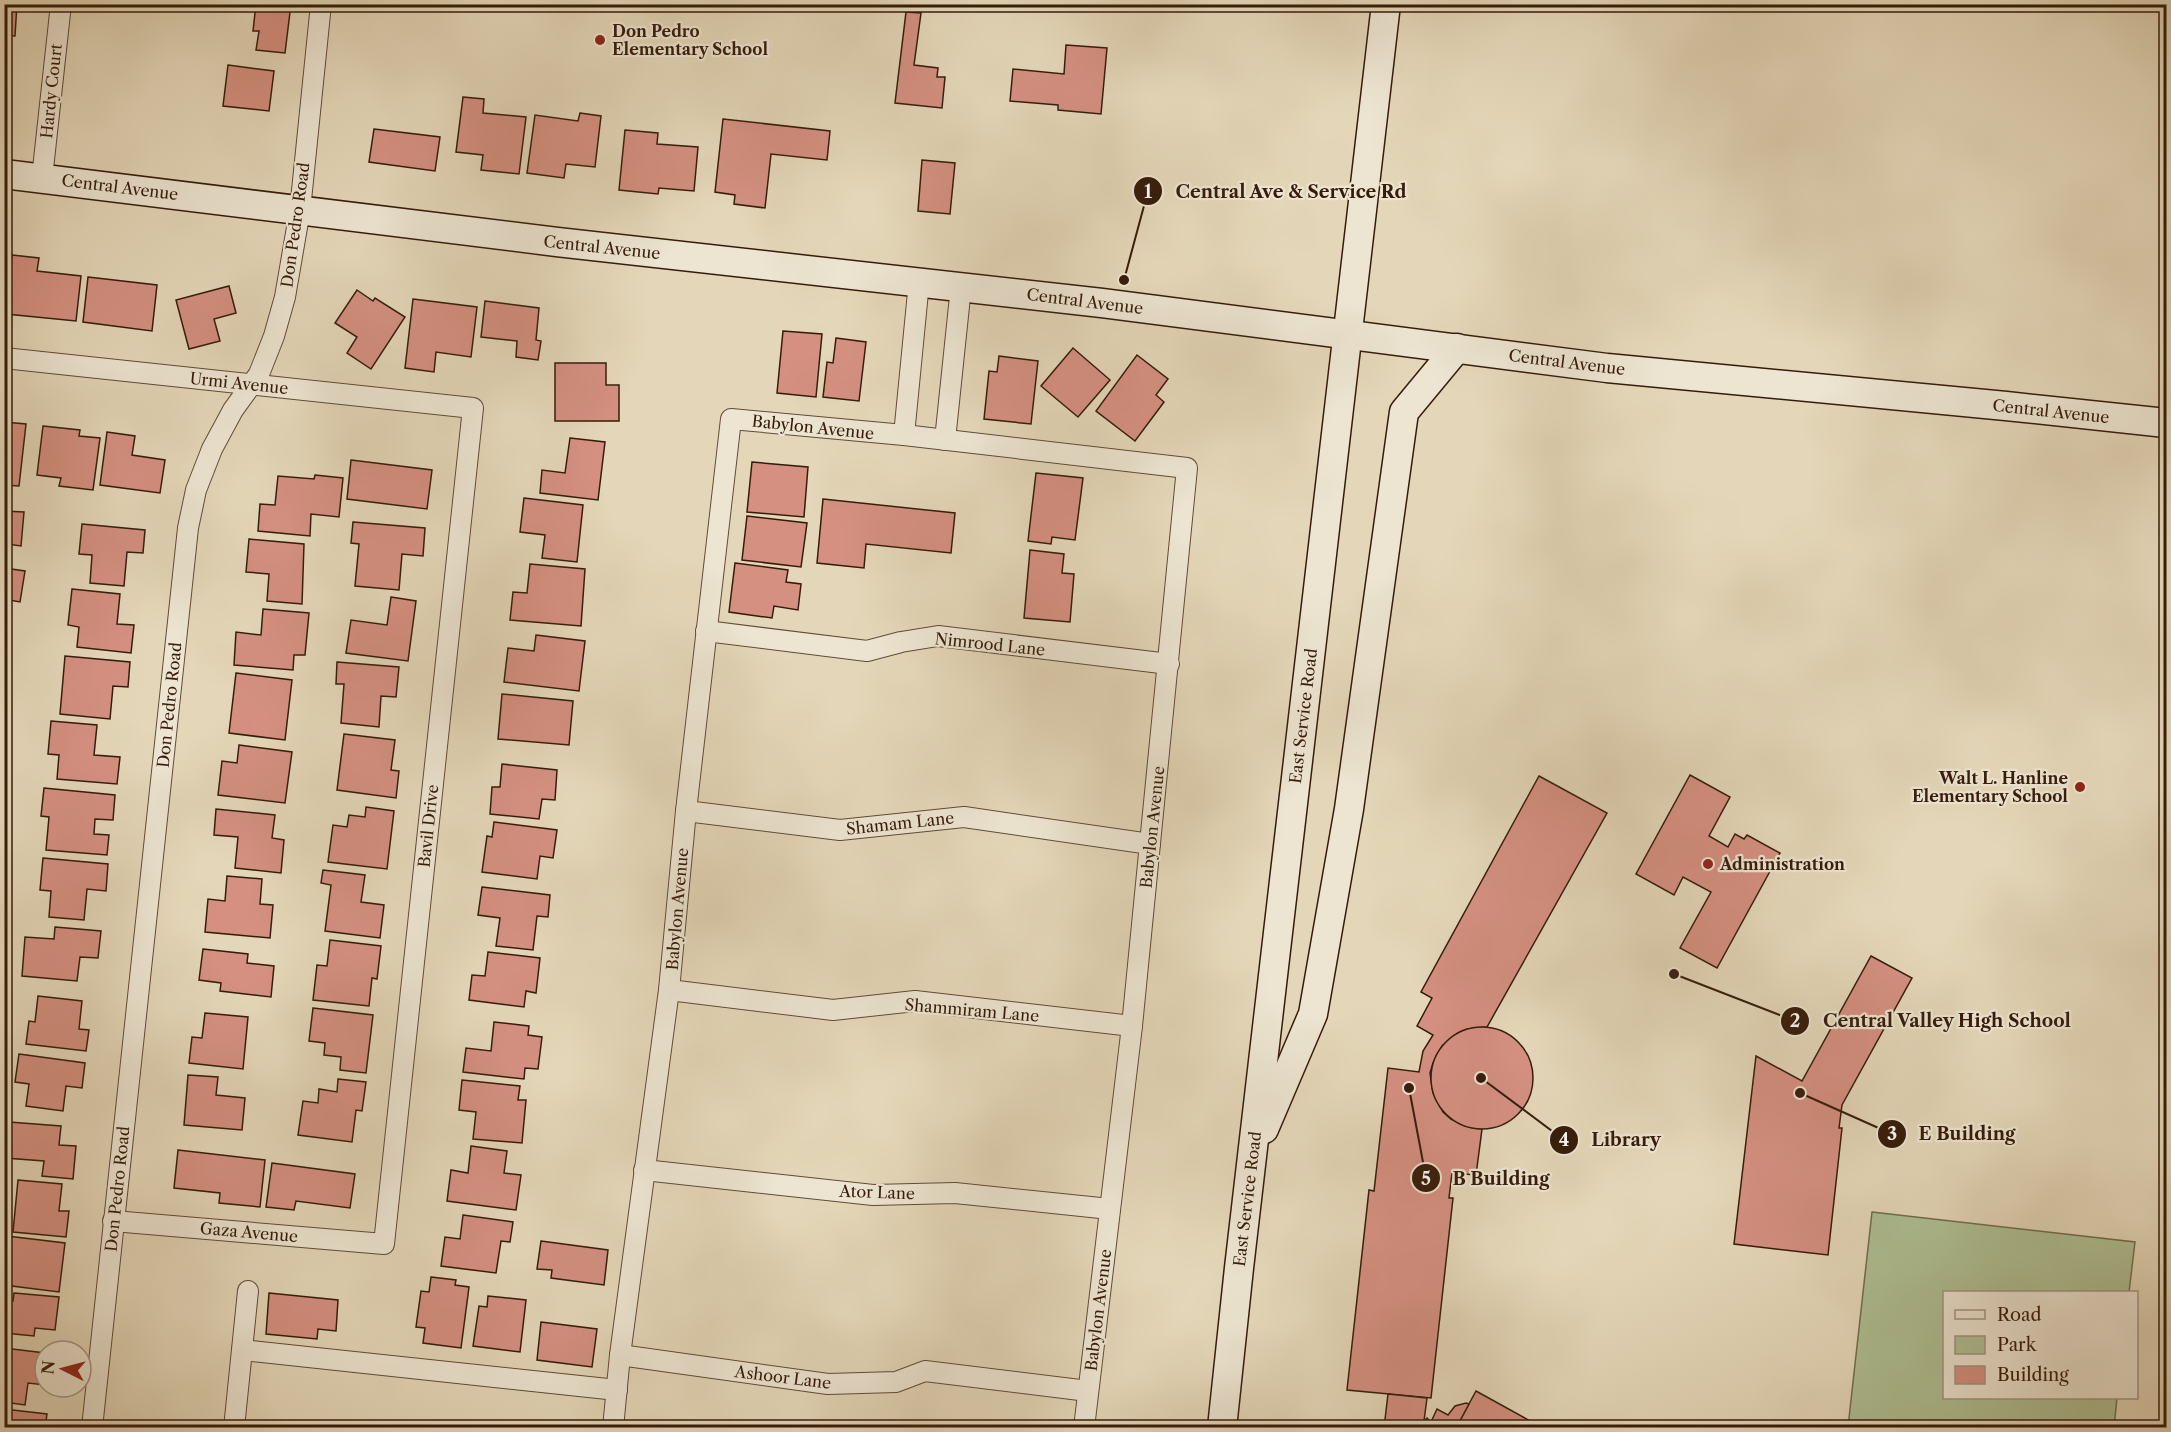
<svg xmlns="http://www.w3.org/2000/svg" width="2171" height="1432" font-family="'Libre Caslon Text',serif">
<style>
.green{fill:#aebf94;stroke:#726e4f;stroke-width:1.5}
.building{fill:#d59082;stroke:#351c0a;stroke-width:1.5}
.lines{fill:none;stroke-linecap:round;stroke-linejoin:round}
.street-casing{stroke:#614b36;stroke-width:22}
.secondary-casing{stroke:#351c0a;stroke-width:31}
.street{stroke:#ede5d2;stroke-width:20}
.secondary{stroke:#ede5d2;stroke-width:28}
.poi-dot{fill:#8f2418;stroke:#ede5d2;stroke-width:2}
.labels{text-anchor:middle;stroke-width:4.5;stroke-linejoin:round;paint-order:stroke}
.poi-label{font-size:16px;font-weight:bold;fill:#351c0a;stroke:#ede5d2;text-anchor:start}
.street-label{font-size:16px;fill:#351c0a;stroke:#ede5d2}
.leader{fill:none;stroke:#351c0a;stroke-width:2}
.callout-dot{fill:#351c0a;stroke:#ede5d2;stroke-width:2}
.mark-label{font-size:18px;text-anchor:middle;font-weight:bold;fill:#fff}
.callout-label{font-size:18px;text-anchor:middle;font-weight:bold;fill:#351c0a;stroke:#ede5d2;stroke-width:4.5;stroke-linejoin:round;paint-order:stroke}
</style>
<rect width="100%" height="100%" fill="#e4d7b9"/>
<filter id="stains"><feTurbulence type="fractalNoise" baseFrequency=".00333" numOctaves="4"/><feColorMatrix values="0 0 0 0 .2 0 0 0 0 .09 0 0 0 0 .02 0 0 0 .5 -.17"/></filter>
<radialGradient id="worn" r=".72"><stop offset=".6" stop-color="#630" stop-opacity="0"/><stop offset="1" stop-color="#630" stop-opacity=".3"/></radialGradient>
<polygon class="green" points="1872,1212 2135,1242 2129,1292 1944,1292 1944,1398 2117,1398 2114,1427 1848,1427"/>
<g class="building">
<polygon points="4,4 17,4 15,36 4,35"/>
<polygon points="256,4 291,4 285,53 256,50 259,31 253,31"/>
<polygon points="906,12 921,13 914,65 938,68 937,77 945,77 942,108 895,103"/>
<polygon points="1066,45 1107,48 1101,114 1058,110 1058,105 1010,101 1013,69 1064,74"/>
<polygon points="228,65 274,71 269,111 223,106"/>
<polygon points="4,73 9,73 6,113 4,113"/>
<polygon points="463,97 484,99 483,113 526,117 519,174 481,170 483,155 456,152"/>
<polygon points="580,113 601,116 595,167 566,164 564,178 527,173 535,115 578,121"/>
<polygon points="723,119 830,131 827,160 771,154 765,208 734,204 735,195 715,192"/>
<polygon points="374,129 440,137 435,171 369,162"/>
<polygon points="625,130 658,133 657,144 698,147 694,191 659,188 658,194 619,190"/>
<polygon points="922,160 955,163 950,214 918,211"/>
<polygon points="12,255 39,258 37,271 81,276 76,321 6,314"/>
<polygon points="88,277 157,285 152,331 83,322"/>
<polygon points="229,286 236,313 214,319 220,341 189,349 176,300"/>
<polygon points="357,290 373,301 375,298 405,317 371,369 347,353 357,337 335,323"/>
<polygon points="413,299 477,307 471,357 436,352 434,372 405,368"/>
<polygon points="485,301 539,308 536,340 541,341 538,360 516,357 517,341 481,337"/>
<polygon points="783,331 822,334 816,397 777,393"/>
<polygon points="836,338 866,342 859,401 823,397 827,362 833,363"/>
<polygon points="1073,348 1110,380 1078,417 1041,386"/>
<polygon points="1137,355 1168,379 1156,395 1164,402 1135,441 1096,411"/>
<polygon points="999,356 1038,361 1031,424 984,419 989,371 997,372"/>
<polygon points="555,363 606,363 606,385 619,385 619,421 555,421"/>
<polygon points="4,422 26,424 19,486 4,485"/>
<polygon points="43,426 80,430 79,436 100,438 93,490 59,486 61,478 37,475"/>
<polygon points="107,432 135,436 132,455 165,460 160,493 100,485"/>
<polygon points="570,438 605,442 598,500 540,493 542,470 565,473"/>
<polygon points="351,460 432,470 427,509 347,499"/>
<polygon points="752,462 808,467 804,517 747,512"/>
<polygon points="1036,473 1083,478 1075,540 1052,537 1051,544 1028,541"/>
<polygon points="315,475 343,478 339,517 311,514 310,536 258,531 260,504 275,505 278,476 314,479"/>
<polygon points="524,498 583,505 577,562 542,558 545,535 520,532"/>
<polygon points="823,499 955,513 951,553 866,544 864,568 817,563"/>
<polygon points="4,511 24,512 21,546 7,544 5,559"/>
<polygon points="747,516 807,523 801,567 742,560"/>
<polygon points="353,522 425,528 423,556 402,554 399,590 355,586 359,544 351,543"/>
<polygon points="82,524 145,530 143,553 127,552 124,586 90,583 92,555 79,554"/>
<polygon points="249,539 304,544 302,604 267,601 269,574 246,572"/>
<polygon points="1030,550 1064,554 1062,573 1074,574 1070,622 1024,618"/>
<polygon points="735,563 788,570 786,582 801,584 798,610 774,606 772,618 729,612"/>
<polygon points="530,564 585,569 581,626 510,620 513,592 527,593"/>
<polygon points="4,568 25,571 20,602 9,600 6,621"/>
<polygon points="72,589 120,594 117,624 134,625 131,653 77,647 79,627 68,625"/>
<polygon points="391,597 416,601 408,661 346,653 351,620 387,625"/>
<polygon points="263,609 309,613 305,655 294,655 293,670 234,665 236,632 261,635"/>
<polygon points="4,626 11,627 7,658 4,658"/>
<polygon points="536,635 585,641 579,691 504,682 508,648 534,651"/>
<polygon points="65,656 130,662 128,687 113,686 110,719 60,714"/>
<polygon points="337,662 399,667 396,697 381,696 379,727 341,723 344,684 336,684"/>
<polygon points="236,673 292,680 285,740 229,733"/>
<polygon points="502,694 573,701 569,745 498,739"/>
<polygon points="51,721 97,725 94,755 120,757 117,784 57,779 59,755 48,754"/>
<polygon points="344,734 395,740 391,770 399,771 396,798 337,790"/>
<polygon points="4,736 11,737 7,777 4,776"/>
<polygon points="239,745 292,752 285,803 218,795 222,761 237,763"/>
<polygon points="502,764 557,770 555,800 542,799 539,819 490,814 492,787 500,787"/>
<polygon points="1690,775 1730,797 1709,836 1728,847 1735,834 1744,839 1747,835 1780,853 1717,968 1680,948 1711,892 1683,877 1674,895 1636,874"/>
<polygon points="1539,776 1607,813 1487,1027 1467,1029 1458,1033 1442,1046 1433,1063 1430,1073 1433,1093 1443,1112 1451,1119 1465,1126 1482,1129 1476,1175 1452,1173 1449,1198 1453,1198 1431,1398 1347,1390 1369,1190 1374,1191 1388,1068 1419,1072 1423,1051 1433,1035 1417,1026 1432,998 1421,992"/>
<polygon points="44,788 115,795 113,820 95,819 94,834 109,835 107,855 46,850 49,817 41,816"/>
<polygon points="366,807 394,811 387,869 328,862 333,825 347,827 349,815 365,817"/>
<polygon points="216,809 275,815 272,838 284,840 281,873 235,868 238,837 214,835"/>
<polygon points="494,822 557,830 553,858 540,856 537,879 482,872 487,836 492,837"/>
<polygon points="43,858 108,864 106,891 87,889 84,920 49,917 51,891 40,890"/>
<polygon points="323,870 365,875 361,902 384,905 380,938 325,931 331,885 321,883"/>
<polygon points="227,876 262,879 260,904 273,905 270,938 205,932 208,899 225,901"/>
<polygon points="482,887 550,895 548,917 537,916 533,950 496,946 500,918 478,915"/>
<polygon points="55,927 101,931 98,958 80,957 77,981 22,976 25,937 54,939"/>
<polygon points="330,940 381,946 377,979 372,978 369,1006 313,1000 317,965 327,966"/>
<polygon points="203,949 248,954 247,963 274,966 271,997 220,991 221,983 199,980"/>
<polygon points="488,952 540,958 536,993 526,991 524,1007 469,1000 472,975 485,976"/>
<polygon points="1871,956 1912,978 1842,1105 1839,1128 1842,1128 1828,1255 1734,1244 1756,1056 1802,1081"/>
<polygon points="38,996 82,1001 79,1029 89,1030 86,1051 26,1044 29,1021 35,1022"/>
<polygon points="313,1008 373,1015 366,1073 340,1070 341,1057 324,1055 325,1043 309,1041"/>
<polygon points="205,1013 248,1017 243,1069 189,1063 192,1037 202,1038"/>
<polygon points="494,1022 529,1026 528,1035 542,1037 538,1069 525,1068 524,1079 463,1072 466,1048 491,1051"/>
<circle cx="1482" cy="1078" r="51"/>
<polygon points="19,1054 85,1063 82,1088 66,1086 63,1111 26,1106 29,1084 15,1082"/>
<polygon points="188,1075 218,1077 216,1095 245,1098 242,1130 184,1125"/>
<polygon points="338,1079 366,1082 362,1111 356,1110 352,1142 298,1135 303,1101 318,1103 319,1089 337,1092"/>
<polygon points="462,1080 520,1086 518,1100 526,1100 522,1143 473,1139 476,1112 459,1110"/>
<polygon points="9,1122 61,1126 59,1145 76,1146 73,1179 42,1176 44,1161 5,1158"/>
<polygon points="471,1146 507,1151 504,1173 521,1175 516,1210 447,1201 451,1170 468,1173"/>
<polygon points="178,1150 265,1160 260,1207 219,1203 220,1193 174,1188"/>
<polygon points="272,1163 355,1174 350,1208 296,1201 294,1210 266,1207"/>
<polygon points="18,1180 62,1184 59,1211 69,1211 66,1237 13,1232"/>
<polygon points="463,1215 513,1222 510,1242 501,1241 496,1273 441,1266 445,1237 460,1239"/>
<polygon points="7,1236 65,1243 59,1292 4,1285"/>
<polygon points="541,1241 608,1250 604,1285 551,1278 552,1270 537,1269"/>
<polygon points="431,1277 456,1280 455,1285 469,1287 461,1348 423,1343 425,1328 416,1327 421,1291 429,1292"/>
<polygon points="14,1293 59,1297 55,1330 35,1328 34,1336 4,1333 4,1300 13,1301"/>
<polygon points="269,1293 338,1300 336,1331 318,1329 317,1339 266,1334"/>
<polygon points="488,1296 526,1300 520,1352 473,1346 479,1306 487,1307"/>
<polygon points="541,1322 597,1329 592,1367 537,1360"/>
<polygon points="4,1348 45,1353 45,1385 28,1383 25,1405 4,1402"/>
<polygon points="1476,1391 1543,1428 1456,1428"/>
<polygon points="1388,1394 1427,1398 1424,1421 1427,1418 1431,1422 1437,1409 1448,1415 1455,1406 1466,1403 1469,1404 1456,1428 1384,1428"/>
<polygon points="4,1409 47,1414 45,1428 4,1428"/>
</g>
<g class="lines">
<defs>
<g id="street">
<polyline points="42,178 61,4"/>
<polyline points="4,358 473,408 384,1244 113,1221"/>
<polyline points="904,435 919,282"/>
<polyline points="945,440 961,287"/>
<polyline points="706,631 867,651 901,642 938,636 1169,664"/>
<polyline points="686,811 840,830 964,817 1150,844"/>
<polyline points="669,990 833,1010 915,1001 1132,1026"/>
<polyline points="644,1170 873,1195 955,1193 1110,1209"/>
<polyline points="242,1350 617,1390"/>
<polyline points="620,1355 828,1384 896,1382 925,1371 1088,1391"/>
<polyline points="92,1428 188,528 196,490 212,449 233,410 259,374 274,336 285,297 300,210 321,4"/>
<polyline points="234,1428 248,1291"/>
<polyline points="613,1428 620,1355 669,990 686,811 731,419 904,435 1187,468 1132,1026 1084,1428"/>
</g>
<g id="secondary">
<polyline points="4,174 557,242 1102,303 1607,368 2006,406 2166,423"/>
<polyline points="1264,1129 1313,1014 1349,809 1404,412 1457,348"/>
<polyline points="1222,1428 1239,1268 1386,4"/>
</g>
</defs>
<use href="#street" class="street-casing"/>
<use href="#secondary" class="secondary-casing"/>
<use href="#street" class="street"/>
<use href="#secondary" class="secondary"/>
</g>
<g class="poi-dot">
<circle cx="600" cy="40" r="6"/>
<circle cx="2080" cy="787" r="6"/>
<circle cx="1708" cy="864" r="6"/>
</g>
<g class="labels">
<g class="poi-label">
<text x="612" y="37">Don Pedro<tspan x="612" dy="18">Elementary School</tspan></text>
<text x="2068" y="784" text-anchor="end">Walt L. Hanline<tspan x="2068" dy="18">Elementary School</tspan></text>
<text x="1720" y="870">Administration</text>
</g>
<g class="street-label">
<text transform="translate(51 91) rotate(-84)" y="6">Hardy Court</text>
<text transform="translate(120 187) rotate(7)" y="6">Central Avenue</text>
<text transform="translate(295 225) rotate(-82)" y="6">Don Pedro Road</text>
<text transform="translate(602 247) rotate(6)" y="6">Central Avenue</text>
<text transform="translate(1085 301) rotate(7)" y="6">Central Avenue</text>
<text transform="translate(1567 362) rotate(7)" y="6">Central Avenue</text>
<text transform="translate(239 383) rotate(6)" y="6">Urmi Avenue</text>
<text transform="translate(2051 411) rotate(6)" y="6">Central Avenue</text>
<text transform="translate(813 427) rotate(6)" y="6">Babylon Avenue</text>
<text transform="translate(990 644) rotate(6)" y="6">Nimrood Lane</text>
<text transform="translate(169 705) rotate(-84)" y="6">Don Pedro Road</text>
<text transform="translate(1303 716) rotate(-83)" y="6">East Service Road</text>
<text transform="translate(900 823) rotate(-6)" y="6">Shamam Lane</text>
<text transform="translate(428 826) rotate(-84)" y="6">Bavil Drive</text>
<text transform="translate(1152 827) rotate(-84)" y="6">Babylon Avenue</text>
<text transform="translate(677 909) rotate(-85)" y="6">Babylon Avenue</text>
<text transform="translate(972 1010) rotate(5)" y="6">Shammiram Lane</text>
<text transform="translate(117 1189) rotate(-84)" y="6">Don Pedro Road</text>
<text transform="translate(877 1192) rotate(2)" y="6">Ator Lane</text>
<text transform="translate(1247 1199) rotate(-83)" y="6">East Service Road</text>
<text transform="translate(249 1232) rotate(5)" y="6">Gaza Avenue</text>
<text transform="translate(1098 1310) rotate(-83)" y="6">Babylon Avenue</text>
<text transform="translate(783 1377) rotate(7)" y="6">Ashoor Lane</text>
</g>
</g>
<path class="leader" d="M1124 280L1148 191M1674 974L1795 1021M1800 1093L1892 1134M1481 1078L1564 1140M1409 1088L1426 1178"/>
<g class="callout-dot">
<circle cx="1124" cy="280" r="6"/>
<circle cx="1674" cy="974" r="6"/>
<circle cx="1800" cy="1093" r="6"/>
<circle cx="1481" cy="1078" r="6"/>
<circle cx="1409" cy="1088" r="6"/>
<circle cx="1148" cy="191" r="15"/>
<circle cx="1795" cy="1021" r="15"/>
<circle cx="1892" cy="1134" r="15"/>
<circle cx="1564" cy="1140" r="15"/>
<circle cx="1426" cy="1178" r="15"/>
</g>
<g class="mark-label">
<text x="1148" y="198">1</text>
<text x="1795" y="1027">2</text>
<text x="1892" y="1140">3</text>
<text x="1564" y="1146">4</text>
<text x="1426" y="1185">5</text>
</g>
<g class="callout-label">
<text x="1291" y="198">Central Ave &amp; Service Rd</text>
<text x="1947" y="1027">Central Valley High School</text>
<text x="1967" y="1140">E Building</text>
<text x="1626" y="1146">Library</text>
<text x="1501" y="1185">B Building</text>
</g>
<rect width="2171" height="1432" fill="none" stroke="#e4d7b9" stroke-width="24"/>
<rect x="6" y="6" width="2159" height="1420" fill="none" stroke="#351c0a" stroke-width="3"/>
<rect x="12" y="12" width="2147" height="1408" fill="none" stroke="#351c0a" stroke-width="1.5"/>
<rect x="1943" y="1291" width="195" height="108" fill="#ede5d2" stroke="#a39582" stroke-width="1.5"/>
<rect x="1955" y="1310" width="30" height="9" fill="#ede5d2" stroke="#a39582" stroke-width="1.5"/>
<text x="1997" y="1321" font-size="18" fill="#351c0a">Road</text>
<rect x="1955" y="1336" width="30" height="18" fill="#aebf94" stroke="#a39582" stroke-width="1.5"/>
<text x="1997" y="1351" font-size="18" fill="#351c0a">Park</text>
<rect x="1955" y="1366" width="30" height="18" fill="#d59082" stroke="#a39582" stroke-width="1.5"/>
<text x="1997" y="1381" font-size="18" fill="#351c0a">Building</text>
<g transform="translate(63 1369) rotate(276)"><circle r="28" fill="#ede5d2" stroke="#a39582" stroke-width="1.5"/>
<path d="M0-4.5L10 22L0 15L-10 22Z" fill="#8f2418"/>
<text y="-9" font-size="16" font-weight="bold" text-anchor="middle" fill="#351c0a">N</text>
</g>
<rect width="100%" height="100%" filter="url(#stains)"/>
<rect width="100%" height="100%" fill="url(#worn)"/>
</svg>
